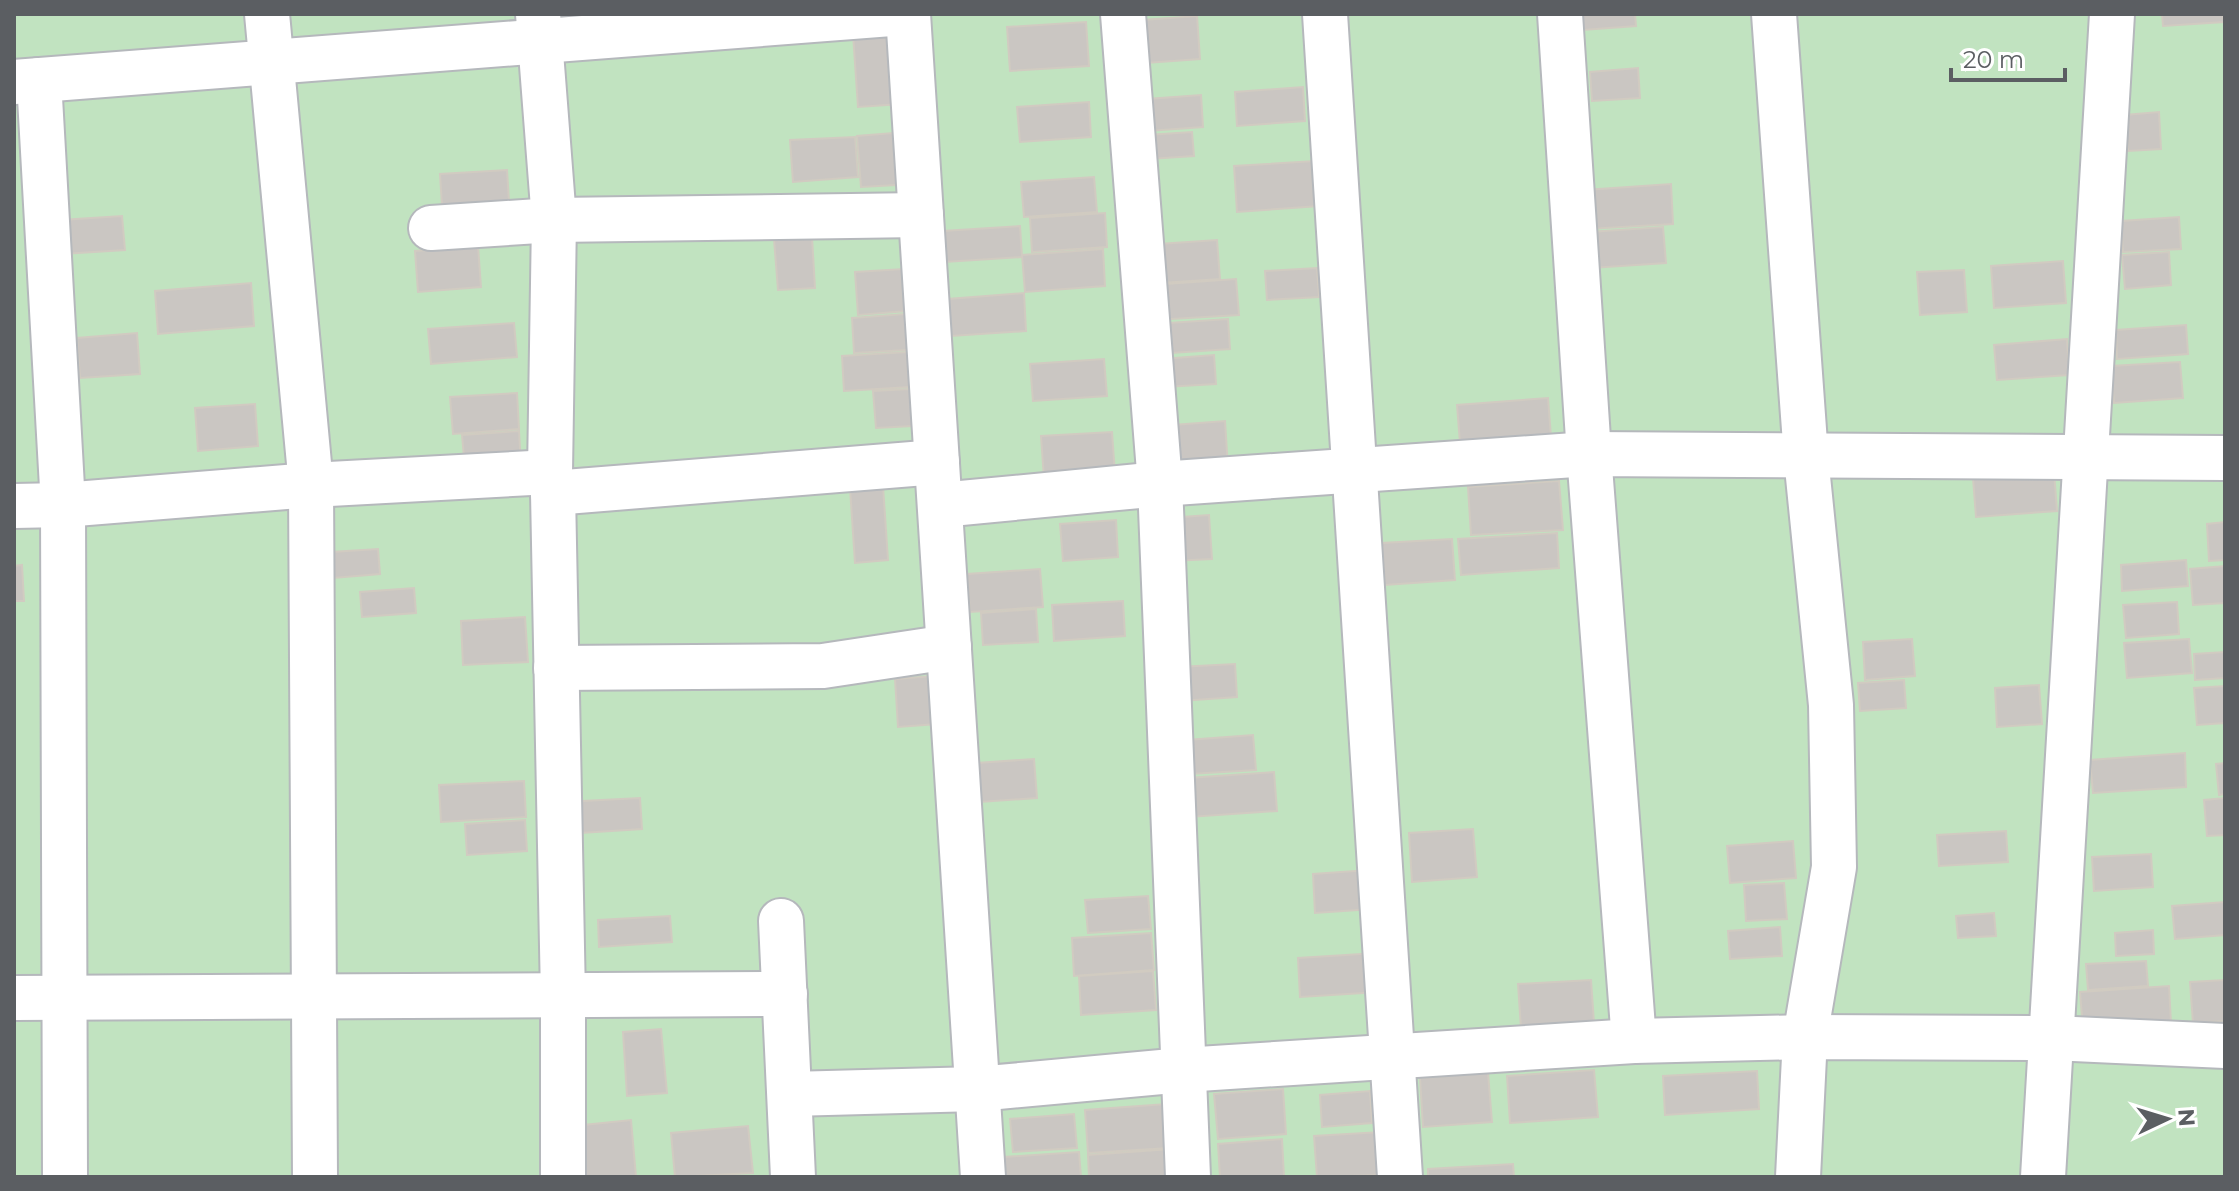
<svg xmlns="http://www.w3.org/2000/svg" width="2239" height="1191" font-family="Montserrat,sans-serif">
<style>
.green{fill:#c1e3c0}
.building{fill:#cac6c2;stroke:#d1cbc1;stroke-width:2}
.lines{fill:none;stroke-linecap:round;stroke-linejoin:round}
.minor-casing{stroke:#b5b8bc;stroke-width:48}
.minor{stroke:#fff;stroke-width:44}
</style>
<rect width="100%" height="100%" fill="#edeae2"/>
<rect class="green" x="14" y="14" width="2211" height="1163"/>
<g class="building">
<polygon points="1568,14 1635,14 1636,26 1569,31"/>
<polygon points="2162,14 2223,14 2224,22 2163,26"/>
<polygon points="1197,16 1200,59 1132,64 1129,21"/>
<polygon points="1086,22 1089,66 1010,71 1007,27"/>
<polygon points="896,31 901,104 858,107 853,34"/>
<polygon points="1638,68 1640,98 1592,101 1590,72"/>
<polygon points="1303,87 1305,121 1237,126 1235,92"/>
<polygon points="1201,95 1203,127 1148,131 1147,99"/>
<polygon points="1089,102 1091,137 1020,142 1017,107"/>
<polygon points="2159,112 2161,149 2128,151 2125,115"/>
<polygon points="1192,132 1194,156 1149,159 1147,135"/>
<polygon points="893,133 896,185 861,187 857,136"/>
<polygon points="855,137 858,177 793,182 790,140"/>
<polygon points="1315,161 1319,206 1237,212 1234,166"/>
<polygon points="507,170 510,217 443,222 440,174"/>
<polygon points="1094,177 1097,212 1024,217 1021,182"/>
<polygon points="1671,184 1673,224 1588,229 1585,190"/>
<polygon points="1105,213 1107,247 1032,252 1030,218"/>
<polygon points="122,216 125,250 63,254 61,220"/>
<polygon points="2179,217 2181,249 2123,252 2121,221"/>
<polygon points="1020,226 1022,257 945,262 943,231"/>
<polygon points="1663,227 1666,263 1591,268 1589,232"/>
<polygon points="812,237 815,288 778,290 774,239"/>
<polygon points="1217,240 1220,279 1147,284 1144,245"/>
<polygon points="478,246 481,287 418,292 415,251"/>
<polygon points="1103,249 1105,286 1025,292 1022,255"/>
<polygon points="2169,252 2171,285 2125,289 2122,255"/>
<polygon points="2063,261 2066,303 1994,308 1991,266"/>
<polygon points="1317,268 1319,297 1267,300 1265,271"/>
<polygon points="904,269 907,311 858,315 855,272"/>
<polygon points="1964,270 1967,312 1920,315 1917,272"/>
<polygon points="1236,279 1239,315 1154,320 1151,285"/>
<polygon points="251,283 254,326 158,334 155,291"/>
<polygon points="1024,293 1026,331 951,336 948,299"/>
<polygon points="905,314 907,350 854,353 852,318"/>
<polygon points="1228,319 1230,349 1156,354 1154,324"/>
<polygon points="514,323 517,357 431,364 428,329"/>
<polygon points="2186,325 2188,354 2117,359 2116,330"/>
<polygon points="137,333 140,374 80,378 77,338"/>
<polygon points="2067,339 2069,375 1997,380 1994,345"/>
<polygon points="908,352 910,387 844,391 842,356"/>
<polygon points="1214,355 1216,384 1164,387 1162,359"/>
<polygon points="1104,359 1107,396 1033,401 1030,364"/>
<polygon points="2180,362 2183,398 2114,403 2111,366"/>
<polygon points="910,389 912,426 876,428 873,391"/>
<polygon points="517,393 519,429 453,434 450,397"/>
<polygon points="1548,398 1551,437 1460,443 1457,405"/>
<polygon points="255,404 258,446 198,451 195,408"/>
<polygon points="1225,421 1228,468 1163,472 1160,426"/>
<polygon points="519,431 521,465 465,469 462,435"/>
<polygon points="1112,432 1115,474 1044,479 1041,436"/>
<polygon points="2054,472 2057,511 1976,517 1973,478"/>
<polygon points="1559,481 1563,530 1471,535 1468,487"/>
<polygon points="883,486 888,560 855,563 850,488"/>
<polygon points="1209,515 1212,559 1171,561 1168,518"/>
<polygon points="1116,520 1118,557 1063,561 1060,524"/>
<polygon points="2225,522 2225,560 2209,561 2207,524"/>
<polygon points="1557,533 1559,568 1461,575 1458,539"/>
<polygon points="1452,539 1455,580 1385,585 1382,543"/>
<polygon points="378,549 380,574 333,578 331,552"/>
<polygon points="2186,560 2188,586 2122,591 2121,565"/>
<polygon points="22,565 24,601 14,601 14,566"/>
<polygon points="2225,566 2225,603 2193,605 2190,569"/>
<polygon points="1040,569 1043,607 970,612 967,574"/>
<polygon points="414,588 416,613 362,617 360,592"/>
<polygon points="1123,601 1125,636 1054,641 1052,605"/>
<polygon points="2177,602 2179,634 2126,638 2123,605"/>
<polygon points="1036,609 1038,642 983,645 981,613"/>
<polygon points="525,617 528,662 463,665 461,621"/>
<polygon points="1912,639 1915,676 1865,680 1863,642"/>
<polygon points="2189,639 2192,673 2127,678 2124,643"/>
<polygon points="2225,652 2225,678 2195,680 2194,654"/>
<polygon points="1235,664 1237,697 1180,701 1178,667"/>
<polygon points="934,676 937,724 898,727 895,679"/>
<polygon points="1904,680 1906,708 1860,711 1858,683"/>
<polygon points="2039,685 2042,724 1997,727 1995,688"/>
<polygon points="2225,686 2225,723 2197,725 2194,688"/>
<polygon points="1253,735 1256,770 1190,774 1187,740"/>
<polygon points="2185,753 2186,787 2093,793 2090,760"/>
<polygon points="1034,759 1037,798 980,802 977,763"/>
<polygon points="2225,763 2225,794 2219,795 2216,764"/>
<polygon points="1274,772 1277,811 1189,817 1187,778"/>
<polygon points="524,781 526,817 441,822 439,785"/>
<polygon points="640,798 642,829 565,834 563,802"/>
<polygon points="2225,798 2225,835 2207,836 2204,800"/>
<polygon points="525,820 527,851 467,855 465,824"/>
<polygon points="1473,829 1477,877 1412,882 1409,833"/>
<polygon points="2006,831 2008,862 1939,866 1937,835"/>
<polygon points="1793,841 1796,878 1730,883 1727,846"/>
<polygon points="2151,854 2153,887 2094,891 2092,857"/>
<polygon points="1369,870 1372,909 1315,913 1313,874"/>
<polygon points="1784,883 1787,919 1746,921 1744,885"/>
<polygon points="1148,896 1151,929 1088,933 1085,900"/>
<polygon points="2225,902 2225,935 2175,939 2172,906"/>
<polygon points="1994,913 1996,936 1958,938 1956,916"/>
<polygon points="670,916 672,942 599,947 598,920"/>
<polygon points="1780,927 1782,956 1730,959 1728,931"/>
<polygon points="2153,930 2154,954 2116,956 2115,933"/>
<polygon points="1151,933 1154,970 1074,976 1072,938"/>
<polygon points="1377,953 1379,992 1300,997 1298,958"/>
<polygon points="2146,961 2148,986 2088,990 2086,964"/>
<polygon points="1153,971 1156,1010 1081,1015 1079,976"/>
<polygon points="1591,980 1594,1023 1521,1028 1518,984"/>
<polygon points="2225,980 2225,1021 2193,1023 2190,982"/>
<polygon points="2169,986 2171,1023 2083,1029 2080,992"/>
<polygon points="661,1029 667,1093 627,1096 623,1032"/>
<polygon points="1594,1070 1598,1117 1510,1123 1507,1076"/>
<polygon points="1757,1071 1759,1109 1665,1115 1663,1076"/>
<polygon points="1488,1073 1492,1122 1423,1127 1420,1078"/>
<polygon points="1283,1089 1286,1134 1218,1139 1214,1094"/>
<polygon points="1370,1091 1372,1123 1322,1127 1320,1095"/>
<polygon points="1166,1104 1169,1148 1088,1153 1085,1110"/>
<polygon points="1074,1114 1077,1148 1013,1152 1010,1119"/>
<polygon points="631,1120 636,1177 579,1177 574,1126"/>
<polygon points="748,1126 753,1173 675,1177 671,1133"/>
<polygon points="1381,1132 1384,1175 1317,1177 1314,1136"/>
<polygon points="1282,1139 1284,1177 1220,1177 1218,1144"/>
<polygon points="1171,1149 1173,1177 1089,1177 1088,1155"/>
<polygon points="1079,1152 1081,1177 1005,1177 1004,1157"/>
<polygon points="1513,1164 1514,1177 1428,1177 1428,1169"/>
</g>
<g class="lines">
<defs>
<g id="minor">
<polyline points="267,14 311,485 315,1177"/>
<polyline points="538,14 554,220 550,472 553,493 563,997 563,1177"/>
<polyline points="908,14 983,1177"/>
<polyline points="1123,14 1160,484 1188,1177"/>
<polyline points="1325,14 1400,1177"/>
<polyline points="1560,14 1589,454 1634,1041"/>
<polyline points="1774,14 1806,457 1831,705 1834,867 1805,1037 1798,1177"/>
<polyline points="39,80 63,505 65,1177"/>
<polyline points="14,82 891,14"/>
<polyline points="431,228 554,220 921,215"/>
<polyline points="553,493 937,462"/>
<polyline points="940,505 1160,484 1589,454 2225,458"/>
<polyline points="14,506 63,505 311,485 550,472"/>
<polyline points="556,668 823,666 949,647"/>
<polyline points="781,921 793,1177"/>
<polyline points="14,998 785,994"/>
<polyline points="790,1094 977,1089 1183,1070 1634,1041 1805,1037 2052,1038 2225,1046"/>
<polyline points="2043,1177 2112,14"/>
</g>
</defs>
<use href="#minor" class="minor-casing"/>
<use href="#minor" class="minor"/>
</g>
<rect width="2239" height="1191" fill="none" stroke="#5b5e62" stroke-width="32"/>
<g transform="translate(2167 1119) rotate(86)" stroke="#ffffff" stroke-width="6" paint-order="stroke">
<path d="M0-6L14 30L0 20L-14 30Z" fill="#5b5e62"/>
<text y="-12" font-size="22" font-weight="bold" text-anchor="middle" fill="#5b5e62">N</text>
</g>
<path d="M1951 68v12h114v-12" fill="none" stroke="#5b5e62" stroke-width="4"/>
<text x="1963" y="68" font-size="24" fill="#5b5e62" stroke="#ffffff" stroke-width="6" paint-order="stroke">20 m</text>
</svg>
